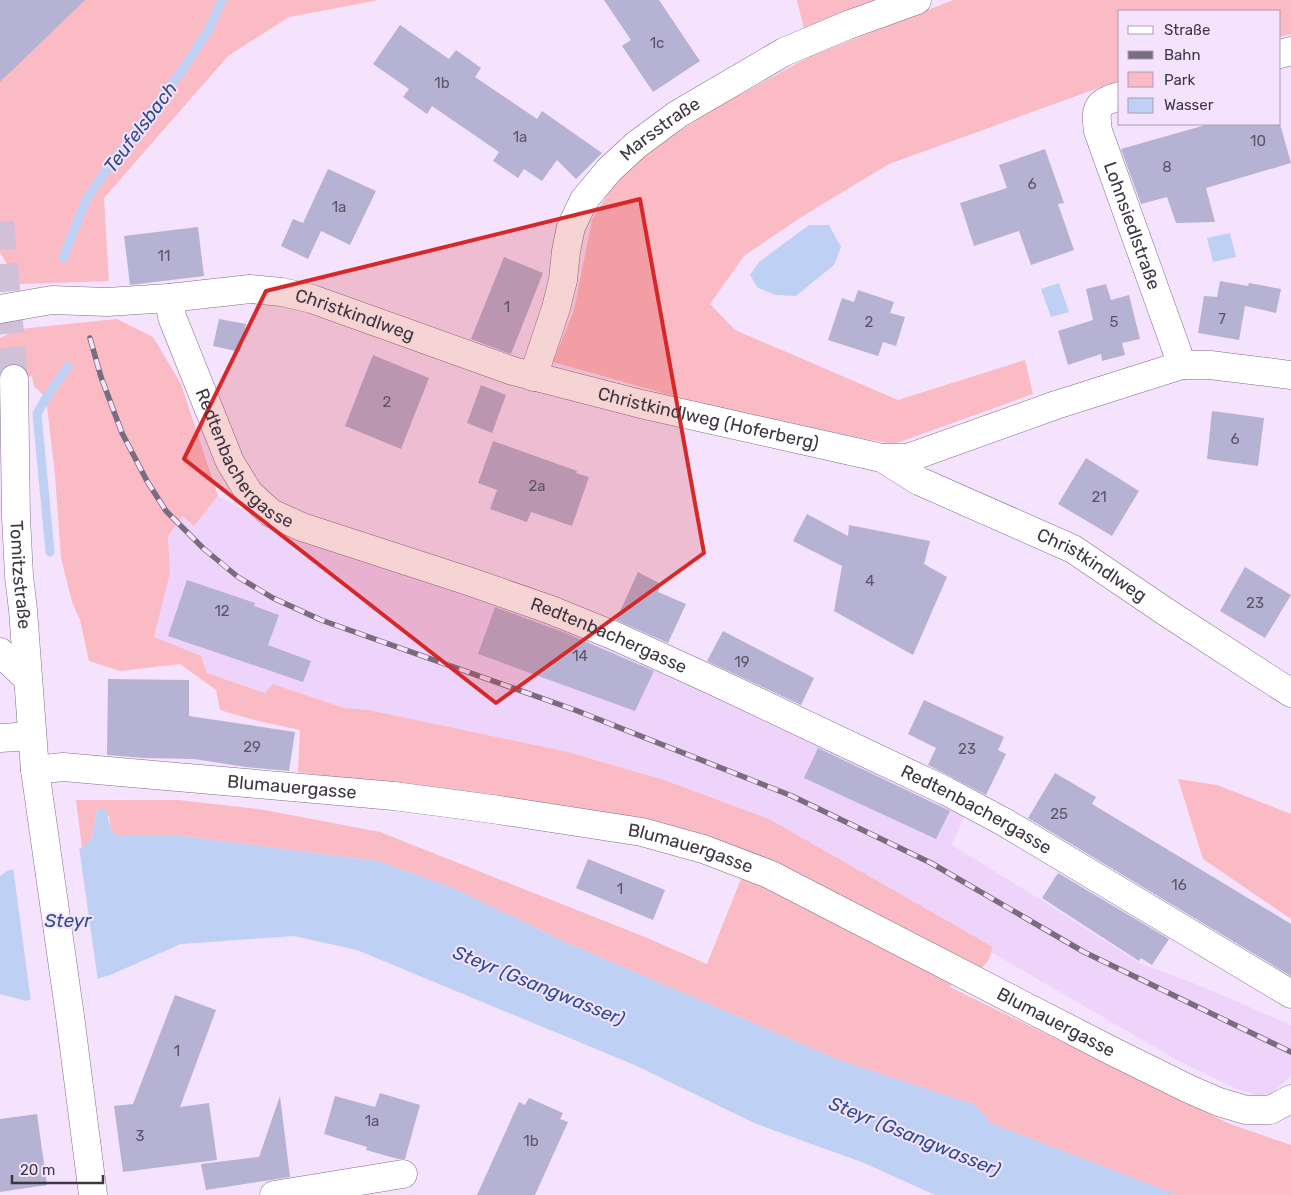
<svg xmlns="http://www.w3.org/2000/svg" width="1291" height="1195" font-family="Rubik,sans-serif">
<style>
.built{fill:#eed4fa}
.green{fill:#fabbc5}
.water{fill:#bed1f4}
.pier{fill:#f5e3fd}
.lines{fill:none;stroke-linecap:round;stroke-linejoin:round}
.stream{stroke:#bed1f4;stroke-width:9}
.building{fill:#b5b2d4}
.secondary-tunnel{stroke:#d0c0d8;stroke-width:28;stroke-dasharray:28 14;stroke-linecap:butt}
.street-casing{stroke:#806d89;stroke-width:29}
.secondary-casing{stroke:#806d89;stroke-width:29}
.street{stroke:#fff;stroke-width:28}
.secondary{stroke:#fff;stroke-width:28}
.rail-casing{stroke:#786d7d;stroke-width:5.5}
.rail{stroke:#f5e3fd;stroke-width:4;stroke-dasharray:11;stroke-linecap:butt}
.marked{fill:#d62828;fill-opacity:0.2;stroke:#d62828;stroke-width:4;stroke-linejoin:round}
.labels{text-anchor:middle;stroke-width:4;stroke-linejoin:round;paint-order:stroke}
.number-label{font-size:15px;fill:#5c5566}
.street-label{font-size:18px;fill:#3e3642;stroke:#f5e3fd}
.water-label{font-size:19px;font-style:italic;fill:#2c4d92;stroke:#f5e3fd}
</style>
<rect width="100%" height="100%" fill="#f5e3fd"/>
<polygon class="built" points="218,496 282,531 462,589 647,658 965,814 952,845 1038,898 1139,963 1196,984 1291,1025 1291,1074 1286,1081 1271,1093 1259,1096 1237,1089 1175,1059 991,952 993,947 664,780 568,752 369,710 344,708 273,684 265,693 207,673 154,637 170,573 168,536 183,516 195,525"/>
<g class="green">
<polygon points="0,0 379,0 289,17 228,56 104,198 109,281 18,284 0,252"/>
<polygon points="797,0 884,0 804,29"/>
<polygon points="953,0 1291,0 1291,34 1280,37 1280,11 1120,11 1120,82 1101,87 889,164 798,219 744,256 710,304 735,330 898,400 1025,360 1033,394 894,444 751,418 553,362 574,310 592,220 610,190 644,154 717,107 811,56"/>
<polygon points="117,319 153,337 181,384 218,496 194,526 183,516 168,536 170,573 154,637 201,656 207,673 265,693 273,684 344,708 369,710 568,752 664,780 769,819 993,947 988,961 979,971 959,962 950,987 1230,1124 1291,1145 1291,1195 1177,1195 990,1123 975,1105 839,1060 567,943 453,888 378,861 182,836 117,836 111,830 109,816 97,809 92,838 82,848 76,800 179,800 259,809 380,832 645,937 707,964 749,859 615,818 298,772 300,730 254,720 220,710 216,690 180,664 120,671 89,661 80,620 72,602 61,558 55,475 46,398 34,386 32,376 0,381 0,338 19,329"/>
<polygon points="1178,779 1217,785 1291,814 1291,919 1203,859"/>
</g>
<g class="water">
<polygon points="809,225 829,225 841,247 834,265 796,296 776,295 758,288 750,275 759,262"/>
<polygon points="1230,233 1236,257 1213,262 1207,238"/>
<polygon points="1059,283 1069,312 1051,317 1041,289"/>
<polygon points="97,809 106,809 111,830 117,836 182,836 378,861 453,888 567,943 839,1060 975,1105 991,1123 1177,1195 935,1195 864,1163 754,1123 637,1066 357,950 294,936 181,944 110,975 26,1001 0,994 0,876 7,871 82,848 92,838"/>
</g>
<polygon class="pier" points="79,847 98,981 31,1002 13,867"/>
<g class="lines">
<g class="stream">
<polyline points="63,258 86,200 111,163 181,72 208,31 222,0"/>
<polyline points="50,552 37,414 46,398 68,366"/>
</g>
</g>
<g class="building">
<polygon points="0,0 85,0 0,82"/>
<polygon points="604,0 659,0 700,61 653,92 622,46 631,40"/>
<polygon points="400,25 449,59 456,50 481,68 475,77 537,119 542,111 602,153 576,179 557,160 542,181 524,169 518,178 493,161 499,152 432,106 427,114 403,97 409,89 373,64"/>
<polygon points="1209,124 1280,124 1291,163 1206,188 1215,222 1176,223 1167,197 1141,204 1121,149"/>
<polygon points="1045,149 1064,203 1058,204 1074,250 1031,265 1019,231 974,246 960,203 1007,188 999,165"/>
<polygon points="328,169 376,191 350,245 321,231 308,259 281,246 293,219 303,223"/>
<polygon points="198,227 204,276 130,285 124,236"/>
<polygon points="504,257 543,273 511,354 471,339"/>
<polygon points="1220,281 1248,286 1249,283 1281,289 1276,313 1245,306 1239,340 1198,333 1204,296 1217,297"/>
<polygon points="1106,284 1111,300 1129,295 1140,339 1122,343 1125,355 1102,361 1101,354 1068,365 1058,331 1093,320 1086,289"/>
<polygon points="858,290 894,302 890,313 905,317 896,346 883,342 878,356 828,340 842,298 854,302"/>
<polygon points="219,319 246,324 240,352 213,346"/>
<polygon points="373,355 429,378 401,449 345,426"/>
<polygon points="481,385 506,395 492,433 467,423"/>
<polygon points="1212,411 1264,418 1258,466 1207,459"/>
<polygon points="493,441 577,471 576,473 589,477 572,526 531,512 527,522 490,509 497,490 478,483"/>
<polygon points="1086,458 1139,491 1112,536 1058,504"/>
<polygon points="807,514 848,536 849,525 930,541 924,564 947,577 913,655 834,611 842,566 793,541"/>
<polygon points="1245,567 1291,595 1265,638 1220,611"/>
<polygon points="638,572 661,584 658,592 686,604 668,643 616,620"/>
<polygon points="187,580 255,603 254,606 279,615 268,645 311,661 303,682 168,636"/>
<polygon points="495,607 563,632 654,671 635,711 478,654"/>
<polygon points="723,631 814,678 801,705 707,661"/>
<polygon points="108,679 189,680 189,716 295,732 289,771 246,767 194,759 144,758 107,755"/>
<polygon points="924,700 1004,737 998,750 1006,754 986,795 928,765 936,748 908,734"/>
<polygon points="818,748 950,811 936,839 804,778"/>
<polygon points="1055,773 1096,797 1092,804 1291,924 1291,976 1028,818"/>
<polygon points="588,859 665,890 653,920 576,888"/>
<polygon points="1058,873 1169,939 1152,965 1141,958 1139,961 1042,898"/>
<polygon points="175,995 216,1010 180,1107 209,1103 217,1160 123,1172 114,1106 133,1104"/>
<polygon points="380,1093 420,1105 405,1159 398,1159 366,1150 367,1147 324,1134 335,1096 375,1107"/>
<polygon points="280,1096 290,1177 206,1190 201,1164 259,1157"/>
<polygon points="529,1098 563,1113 560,1119 568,1122 535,1195 477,1195 519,1102 525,1105"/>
<polygon points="37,1114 47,1185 0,1192 0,1119"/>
</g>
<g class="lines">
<polyline class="secondary-tunnel" points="0,222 14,379"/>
<defs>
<g id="street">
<polyline points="1280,54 1291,51"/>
<path id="s1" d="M1120,96C1096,103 1095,108 1098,131L1182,365"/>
<path id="s2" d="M169,298L172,317L230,462L249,493L271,513L302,527L468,581L551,610L615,636L716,682L946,791L1004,822L1291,994"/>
<path id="s3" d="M0,309L52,300L107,302L169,298L250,289L282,292L312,299L513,371L641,404L882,458H908L1056,405L1182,365H1210L1291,375"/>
<path id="s4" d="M533,377L556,308L563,280L566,251L571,227L584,200L609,170L636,145L678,114L784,52L848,25L917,0"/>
<path id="s5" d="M882,458L919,481L1073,549L1169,614L1291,693"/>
<polyline points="0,652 27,678"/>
<polyline points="0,738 32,736"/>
<path id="s6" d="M35,770L63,767L394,796L492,809L642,832L703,849L769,874L1112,1051L1189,1089L1219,1102L1246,1110H1270L1291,1099"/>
<polyline points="274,1195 403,1174"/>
</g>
<g id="secondary">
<path id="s7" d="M14,379L16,517L19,576L23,610L35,770L70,1016L93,1195"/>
</g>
</defs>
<use href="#street" class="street-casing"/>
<use href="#secondary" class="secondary-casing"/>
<use href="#street" class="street"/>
<use href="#secondary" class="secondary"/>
<defs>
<polyline id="rail" points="90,338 101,377 122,433 147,481 166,511 204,549 238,577 273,598 321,620 575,710 792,796 931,863 1084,952 1291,1052"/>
</defs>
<use href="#rail" class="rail-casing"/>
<use href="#rail" class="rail"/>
</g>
<path class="marked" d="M640,199L704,553L496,703L184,459L266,291Z"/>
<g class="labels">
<g class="number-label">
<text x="657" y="48">1c</text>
<text x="442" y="88">1b</text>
<text x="520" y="142">1a</text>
<text x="1258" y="146">10</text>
<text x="1167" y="172">8</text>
<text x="1032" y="189">6</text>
<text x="339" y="212">1a</text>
<text x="164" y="261">11</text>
<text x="507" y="312">1</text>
<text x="1222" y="324">7</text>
<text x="869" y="327">2</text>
<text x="1114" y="327">5</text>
<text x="387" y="407">2</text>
<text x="1235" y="444">6</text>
<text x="537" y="491">2a</text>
<text x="1099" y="502">21</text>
<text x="870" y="586">4</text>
<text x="1255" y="608">23</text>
<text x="222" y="616">12</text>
<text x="580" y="661">14</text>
<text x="742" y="667">19</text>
<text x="252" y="752">29</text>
<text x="967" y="754">23</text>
<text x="1059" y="819">25</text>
<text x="1179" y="890">16</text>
<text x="620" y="894">1</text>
<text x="177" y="1056">1</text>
<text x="372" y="1126">1a</text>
<text x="140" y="1141">3</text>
<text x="531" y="1146">1b</text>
</g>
<g class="street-label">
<text dy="6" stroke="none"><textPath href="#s4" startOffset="290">Marsstraße</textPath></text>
<text dy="6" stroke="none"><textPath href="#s1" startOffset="149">Lohnsiedlstraße</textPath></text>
<text dy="6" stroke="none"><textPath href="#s3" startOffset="360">Christkindlweg</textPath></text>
<text dy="6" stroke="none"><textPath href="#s3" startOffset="729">Christkindlweg (Hoferberg)</textPath></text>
<text dy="6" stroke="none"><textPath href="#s2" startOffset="181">Redtenbachergasse</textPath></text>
<text dy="6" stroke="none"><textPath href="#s5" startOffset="236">Christkindlweg</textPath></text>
<text dy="6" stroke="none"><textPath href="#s7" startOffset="196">Tomitzstraße</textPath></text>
<text dy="6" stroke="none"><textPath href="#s2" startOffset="601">Redtenbachergasse</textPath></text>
<text dy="6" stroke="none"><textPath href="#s6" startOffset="258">Blumauergasse</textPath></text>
<text dy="6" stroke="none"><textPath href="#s2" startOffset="1008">Redtenbachergasse</textPath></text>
<text dy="6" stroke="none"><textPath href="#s6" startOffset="662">Blumauergasse</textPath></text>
<text dy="6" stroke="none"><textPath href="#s6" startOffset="1068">Blumauergasse</textPath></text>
</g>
<g class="water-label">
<text transform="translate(140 127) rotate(-53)" y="7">Teufelsbach</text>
<text x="68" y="927">Steyr</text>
<text transform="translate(539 985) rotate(22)" y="7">Steyr (Gsangwasser)</text>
<text transform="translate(915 1136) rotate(22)" y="7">Steyr (Gsangwasser)</text>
</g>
</g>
<rect x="1118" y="10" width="162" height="115" fill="#f5e3fd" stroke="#ac9eb2"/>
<rect x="1128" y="26" width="25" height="8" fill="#ffffff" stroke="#ac9eb2"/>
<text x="1164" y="35" font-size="15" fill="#3e3642">Straße</text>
<rect x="1128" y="51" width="25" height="8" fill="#786d7d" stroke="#ac9eb2"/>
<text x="1164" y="60" font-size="15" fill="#3e3642">Bahn</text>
<rect x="1128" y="72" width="25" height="15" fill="#fabbc5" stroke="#ac9eb2"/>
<text x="1164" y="85" font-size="15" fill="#3e3642">Park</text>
<rect x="1128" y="98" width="25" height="15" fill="#bed1f4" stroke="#ac9eb2"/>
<text x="1164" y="110" font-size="15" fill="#3e3642">Wasser</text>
<path d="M12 1175v8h91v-8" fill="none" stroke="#3e3642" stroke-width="2.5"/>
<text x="20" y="1175" font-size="15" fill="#3e3642" stroke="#f5e3fd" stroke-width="4" paint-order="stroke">20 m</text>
</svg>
